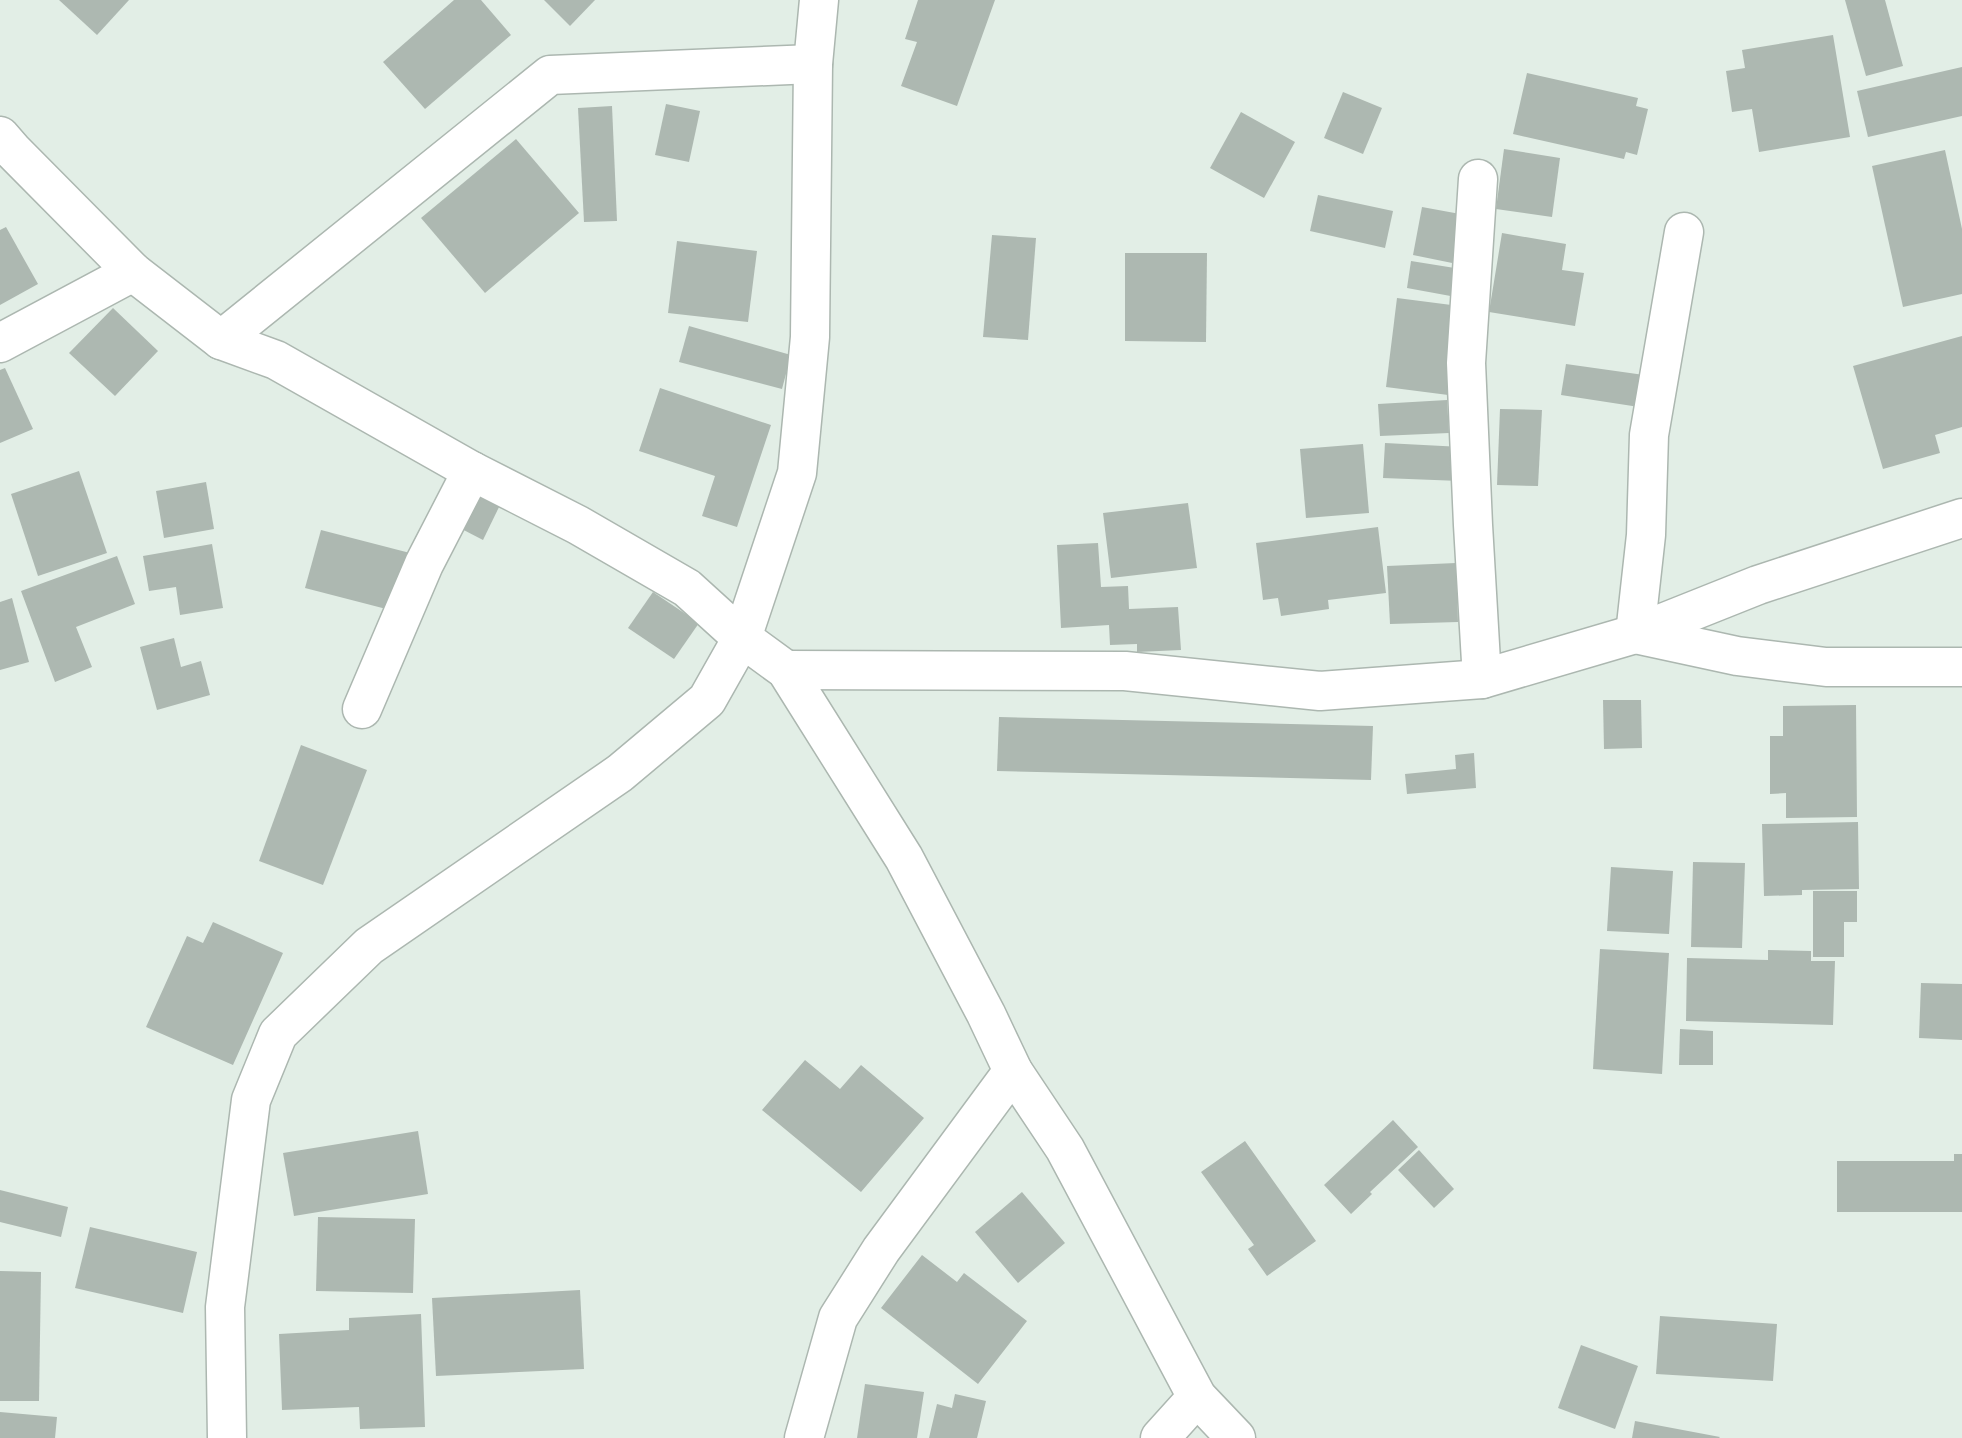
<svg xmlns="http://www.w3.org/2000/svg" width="1962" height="1438" font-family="Rubik,sans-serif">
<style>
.building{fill:#adb8b1}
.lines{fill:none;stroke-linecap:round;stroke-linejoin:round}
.minor-casing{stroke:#acb7b0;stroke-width:41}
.minor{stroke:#fff;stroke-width:38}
</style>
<rect width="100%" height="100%" fill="#e2eee6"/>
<g class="building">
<polygon points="59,0 129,0 97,35"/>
<polygon points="454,0 481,0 511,35 425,109 383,62"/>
<polygon points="544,0 595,0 570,26"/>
<polygon points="918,0 995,0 957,106 901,86 917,42 905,39"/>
<polygon points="1845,0 1885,0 1903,66 1866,76"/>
<polygon points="1833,35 1850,137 1759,152 1752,109 1732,112 1726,71 1745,68 1742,50"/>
<polygon points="1962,67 1962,116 1868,137 1857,91"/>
<polygon points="1527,73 1638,98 1636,106 1648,109 1637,155 1626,152 1624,159 1513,134"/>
<polygon points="1343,92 1382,108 1363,154 1324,138"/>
<polygon points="666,104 700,111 689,162 655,155"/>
<polygon points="612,106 617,221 584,222 578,108"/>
<polygon points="1241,112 1295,142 1264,198 1210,168"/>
<polygon points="516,139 579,213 485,293 421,218"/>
<polygon points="1504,149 1560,158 1552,217 1496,209"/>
<polygon points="1945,150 1962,229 1962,294 1903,307 1872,166"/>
<polygon points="1318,195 1393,211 1385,248 1310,231"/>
<polygon points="1422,207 1471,216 1462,265 1413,255"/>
<polygon points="6,227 38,284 0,305 0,230"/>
<polygon points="1502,233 1566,244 1562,270 1584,273 1575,326 1489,312"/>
<polygon points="992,235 1036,238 1028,340 983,337"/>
<polygon points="677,241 757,251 748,322 668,313"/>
<polygon points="1125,253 1207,253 1206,342 1125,341"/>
<polygon points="1411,261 1461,269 1456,297 1407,288"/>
<polygon points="1397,298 1467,307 1456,396 1386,387"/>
<polygon points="113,308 158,351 115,396 69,353"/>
<polygon points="689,326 791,355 782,389 679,362"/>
<polygon points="1962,336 1962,427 1935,435 1940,453 1883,469 1853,366"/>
<polygon points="1566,364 1644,375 1639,407 1561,395"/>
<polygon points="5,368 33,429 0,443 0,370"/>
<polygon points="660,388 771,425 737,527 702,516 715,476 639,451"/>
<polygon points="1447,400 1449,433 1380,436 1378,404"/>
<polygon points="1500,409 1542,410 1538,486 1497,485"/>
<polygon points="1385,443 1462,447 1460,481 1383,478"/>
<polygon points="1363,444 1369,513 1306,518 1300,449"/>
<polygon points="79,471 107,553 38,576 11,494"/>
<polygon points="206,482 214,529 164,538 156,491"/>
<polygon points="471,491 500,505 483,540 454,525"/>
<polygon points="1188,503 1197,568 1111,578 1103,513"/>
<polygon points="1378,527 1386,593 1328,600 1329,609 1281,616 1278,598 1263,600 1256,543"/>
<polygon points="321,530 410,553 394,611 305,588"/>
<polygon points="1098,543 1101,587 1128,586 1129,609 1178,607 1181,650 1137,652 1137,644 1110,645 1109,625 1061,628 1057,545"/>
<polygon points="212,544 223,608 180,615 176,587 149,591 143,556"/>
<polygon points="117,556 135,604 76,627 92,667 55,682 21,591"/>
<polygon points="1456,563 1458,622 1390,624 1387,566"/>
<polygon points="653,592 699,623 674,659 628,628"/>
<polygon points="12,598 29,662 0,670 0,602"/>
<polygon points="174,638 181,667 201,661 210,695 157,710 140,647"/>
<polygon points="1603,700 1641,700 1642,748 1604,749"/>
<polygon points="1856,705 1857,817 1786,818 1786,793 1770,794 1770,736 1783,736 1783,706"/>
<polygon points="999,717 1373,726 1371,780 997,771"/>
<polygon points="301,745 367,770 323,885 259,861"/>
<polygon points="1474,753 1476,788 1407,794 1405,774 1456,769 1455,755"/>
<polygon points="1858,822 1859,889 1802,890 1802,895 1764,896 1762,824"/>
<polygon points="1693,862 1745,863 1742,948 1691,947"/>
<polygon points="1611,867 1673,871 1669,934 1607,931"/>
<polygon points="1813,891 1857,891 1857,922 1844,922 1844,957 1813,957"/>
<polygon points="213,922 283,953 233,1065 146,1027 187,936 203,943"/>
<polygon points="1600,949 1669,953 1662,1074 1593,1069"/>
<polygon points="1768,950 1811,951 1811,961 1835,961 1833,1025 1686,1021 1687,958 1768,960"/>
<polygon points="1921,983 1962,984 1962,1040 1919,1038"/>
<polygon points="1680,1029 1713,1031 1713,1065 1679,1065"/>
<polygon points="805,1060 840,1089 861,1065 924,1118 861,1192 762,1110"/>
<polygon points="1393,1120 1418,1147 1370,1192 1372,1194 1351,1214 1324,1185"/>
<polygon points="418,1131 428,1194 294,1216 283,1153"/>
<polygon points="1245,1141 1316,1241 1267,1276 1248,1249 1254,1245 1201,1172"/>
<polygon points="1419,1150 1454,1189 1434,1208 1398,1170"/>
<polygon points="1954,1154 1962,1154 1962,1212 1837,1212 1837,1161 1954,1161"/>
<polygon points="0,1190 68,1207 61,1237 0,1222"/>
<polygon points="1022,1192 1065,1243 1018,1283 975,1232"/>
<polygon points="318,1217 415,1219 413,1293 316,1291"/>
<polygon points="90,1227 197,1252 183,1313 75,1288"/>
<polygon points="922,1255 957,1282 964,1273 1027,1321 978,1384 881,1308"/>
<polygon points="0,1271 41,1272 39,1401 0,1401"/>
<polygon points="580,1290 584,1369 436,1376 432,1298"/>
<polygon points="421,1314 425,1427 360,1429 359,1407 282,1410 279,1334 349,1330 349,1318"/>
<polygon points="1660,1316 1777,1324 1773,1381 1656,1374"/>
<polygon points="1581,1345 1638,1366 1615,1429 1558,1408"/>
<polygon points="865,1384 924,1392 917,1438 857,1438"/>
<polygon points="955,1394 986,1401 977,1438 929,1438 937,1404 952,1408"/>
<polygon points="0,1412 57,1417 55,1438 0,1438"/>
<polygon points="1635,1421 1720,1437 1719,1438 1632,1438"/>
</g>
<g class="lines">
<defs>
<g id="minor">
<polyline points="0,136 13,151 133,272 221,340 276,360 472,471 578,525 687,588 742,638 786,670 904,858 986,1014 1013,1071 1065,1149 1197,1397 1236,1438"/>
<polyline points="1478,179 1466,363 1473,525 1482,679"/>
<polyline points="1684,232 1649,435 1646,535 1635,634 1737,656 1826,667 1962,667"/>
<polyline points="221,340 550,75 813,64"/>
<polyline points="0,343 133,272"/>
<polyline points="786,670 1125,671 1320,691 1482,679 1635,634 1758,585 1962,518"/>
<polyline points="362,709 424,564 472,471"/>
<polyline points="227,1438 225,1307 251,1100 278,1034 369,946 620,773 707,700 742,638 797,473 810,337 813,64 819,0"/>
<polyline points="804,1438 838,1318 881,1250 1013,1071"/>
<polyline points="1160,1438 1197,1397"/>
</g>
</defs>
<use href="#minor" class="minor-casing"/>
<use href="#minor" class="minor"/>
</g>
</svg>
